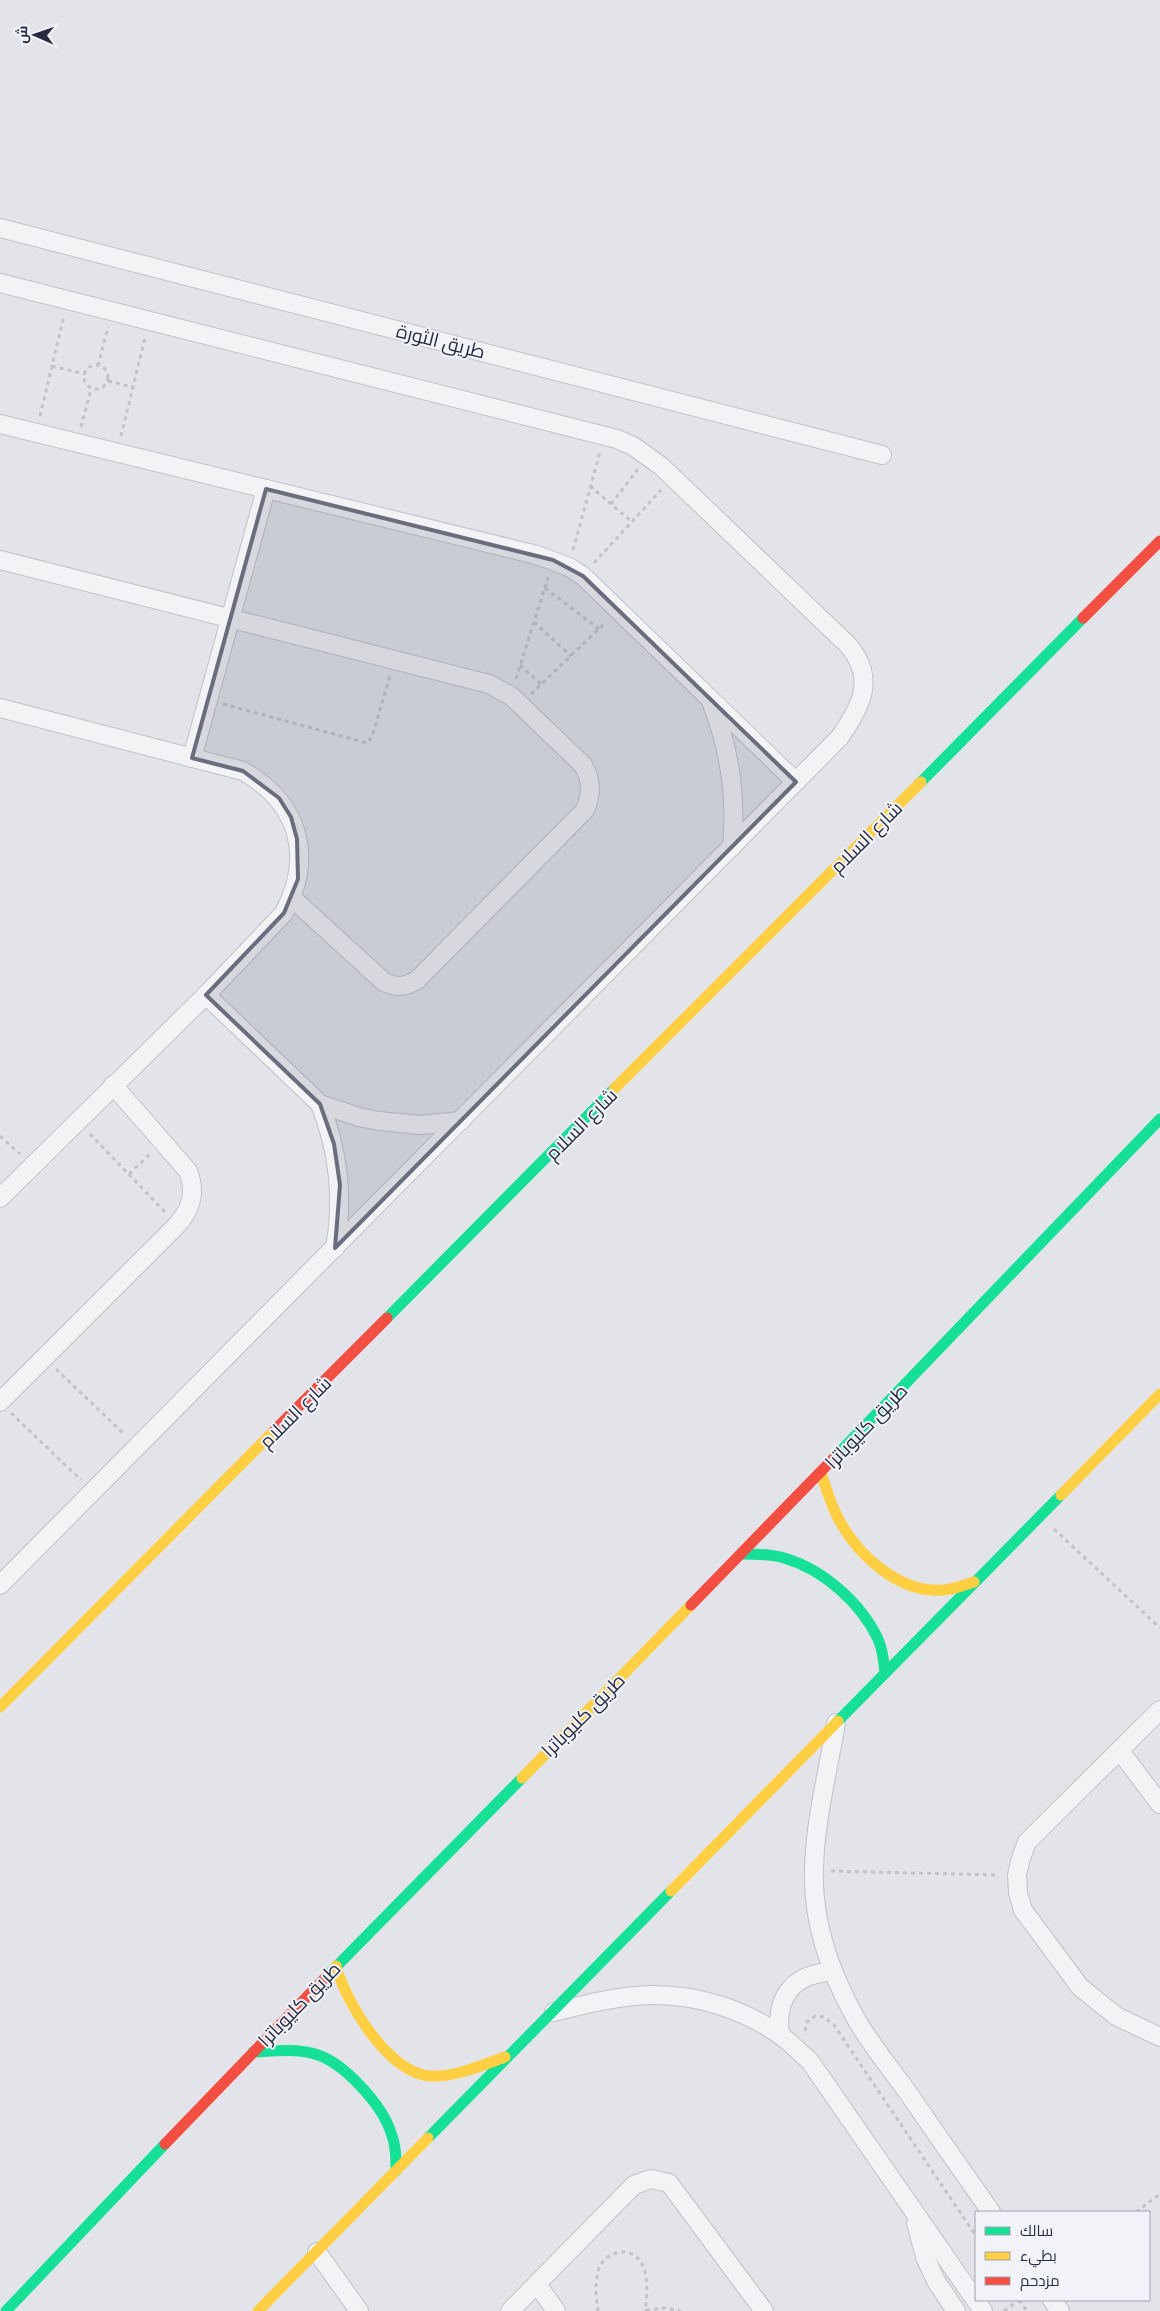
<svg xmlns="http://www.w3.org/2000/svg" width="1160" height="2311" font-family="Cabin,Cairo,sans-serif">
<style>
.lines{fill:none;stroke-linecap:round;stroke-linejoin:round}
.street-casing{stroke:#c1c2c7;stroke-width:20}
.path{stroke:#c2c3c9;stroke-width:3;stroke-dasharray:4 4;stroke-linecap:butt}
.street{stroke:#f3f3f5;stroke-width:18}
.fast{stroke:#16e098;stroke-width:11}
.slow{stroke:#ffcf43;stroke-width:11}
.jam{stroke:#f24e42;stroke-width:11}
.marked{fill:#6a6d7d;fill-opacity:0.2;stroke:#6a6d7d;stroke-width:4;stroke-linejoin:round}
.labels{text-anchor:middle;stroke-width:4;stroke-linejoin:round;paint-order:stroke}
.street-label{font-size:19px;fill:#292d43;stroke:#f1f3f8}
</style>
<rect width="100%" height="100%" fill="#e3e4e9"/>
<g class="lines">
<defs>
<g id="street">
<polyline points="0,228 882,455"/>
<path d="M0,283L617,439L633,446L661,466L848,645C876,678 862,705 840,737L0,1585"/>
<polyline points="0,424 537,555 569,567 583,576 796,782"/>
<path d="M0,560L489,684L511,696L583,765C592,780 592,793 585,810L417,980C405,987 397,988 384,982L292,898"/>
<path d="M712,704C730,751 737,796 732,847"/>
<path d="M0,708L243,771C299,803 314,856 284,913L206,995L0,1198"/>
<polyline points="192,758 266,489"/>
<polyline points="206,995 320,1104 359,1117 379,1121 420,1125 461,1121"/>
<path d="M320,1104C339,1152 344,1198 335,1248"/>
<path d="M0,1402L177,1225C192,1208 196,1192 188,1171L113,1085"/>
<polyline points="1160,1710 1027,1842 1021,1858 1017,1875 1018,1893 1023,1910 1080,1987 1116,2016 1160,2037"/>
<path d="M836,1723C828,1772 815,1820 814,1869C812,1920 830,1972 855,2017C870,2044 891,2069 909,2094C936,2134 964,2173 991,2212"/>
<polyline points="1120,1751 1160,1804"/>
<path d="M554,2012C587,2004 621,1995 655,1995C698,1995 745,2010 780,2035C790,2042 799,2052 809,2060L983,2311"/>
<path d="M780,2035C775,1996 794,1973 833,1972"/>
<polyline points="916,2223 925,2257 936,2281 956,2311"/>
<polyline points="317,2252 359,2311"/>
<polyline points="537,2284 556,2311"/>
<polyline points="1052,2300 1060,2311"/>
<polyline points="510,2311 634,2185 651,2179 669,2183 764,2311"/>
</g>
</defs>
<use href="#street" class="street-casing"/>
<g class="path">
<circle cx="96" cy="377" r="12"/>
<polyline points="52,366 84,374"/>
<polyline points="98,366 108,327"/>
<polyline points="108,381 133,387"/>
<polyline points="40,416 64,316"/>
<polyline points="81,427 91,389"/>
<polyline points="121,436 145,338"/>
<polyline points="590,486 632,522"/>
<polyline points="611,504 638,469"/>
<polyline points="573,550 600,452"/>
<polyline points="594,563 661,490"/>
<polyline points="545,588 599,629"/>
<polyline points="534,622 571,656"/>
<polyline points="520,665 541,684"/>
<polyline points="516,679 548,577"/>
<polyline points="531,694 606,622"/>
<polyline points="223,704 367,743 372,737 390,676"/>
<polyline points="90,1134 165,1212"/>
<polyline points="0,1136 20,1154"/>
<polyline points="129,1174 150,1154"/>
<polyline points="56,1369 125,1435"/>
<polyline points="11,1413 81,1480"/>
<polyline points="1054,1529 1160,1628"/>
<polyline points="831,1871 999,1875"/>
<polyline points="805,2031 807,2022 815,2016 824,2017 834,2025 976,2236"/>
<polyline points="1136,2212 1160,2194"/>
<polyline points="1019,2300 1027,2311"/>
<polyline points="646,2310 665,2308 681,2311"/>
<path d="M598,2311C596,2299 595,2284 598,2272C602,2251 632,2244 642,2264C649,2277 647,2297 645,2311"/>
<polyline points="1004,2311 1019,2300"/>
</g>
<use href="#street" class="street"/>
<g class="fast">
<polyline points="921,782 1083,618"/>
<polyline points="387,1318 614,1089"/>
<polyline points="833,1459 1160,1119"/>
<path d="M742,1554C756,1554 771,1554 784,1558C823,1569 861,1603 878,1639C883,1650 884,1662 885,1673"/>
<polyline points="838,1721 1061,1495"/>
<polyline points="325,1978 522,1778"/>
<path d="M253,2052C275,2051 297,2048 318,2055C345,2064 383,2106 391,2133C396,2145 396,2158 396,2171"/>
<polyline points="428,2138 671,1891"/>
<polyline points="6,2311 165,2144"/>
</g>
<g class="slow">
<polyline points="614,1089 921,782"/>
<path d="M821,1473C826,1488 830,1502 837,1516C856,1554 899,1594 944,1590C955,1589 964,1585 974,1582"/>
<polyline points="1061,1495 1160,1394"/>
<polyline points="0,1707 275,1430"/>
<polyline points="522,1778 691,1605"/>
<polyline points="671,1891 838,1721"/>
<path d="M336,1966C346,2003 389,2074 431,2076C457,2077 482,2065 505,2057"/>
<polyline points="258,2311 428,2138"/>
</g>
<g class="jam">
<polyline points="1083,618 1160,541"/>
<polyline points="275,1430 387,1318"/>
<polyline points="691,1605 833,1459"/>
<polyline points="165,2144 325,1978"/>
</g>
</g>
<path class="marked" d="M266,489L553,560L583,576L796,782L335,1248L340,1185L334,1144L320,1104L206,995L284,913L298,879L297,839L291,817L279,798L243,771L192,758Z"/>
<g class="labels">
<g class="street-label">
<text transform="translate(441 341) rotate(14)" y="7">طريق الثورة</text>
<text transform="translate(866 837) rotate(-45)" y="7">شارع السلام</text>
<text transform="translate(581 1124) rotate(-45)" y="7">شارع السلام</text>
<text transform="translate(295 1412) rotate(-45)" y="7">شارع السلام</text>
<text transform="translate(866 1426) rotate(-46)" y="7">طريق كليوباترا</text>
<text transform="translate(583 1715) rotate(-45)" y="7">طريق كليوباترا</text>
<text transform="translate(299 2004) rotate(-46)" y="7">طريق كليوباترا</text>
</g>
</g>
<rect x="975" y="2211" width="175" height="90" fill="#f1f3f8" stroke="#a1a4b0"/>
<rect x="985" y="2227" width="25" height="8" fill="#16e098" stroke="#a1a4b0"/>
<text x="1020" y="2236" font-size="15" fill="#292d43">سالك</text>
<rect x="985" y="2252" width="25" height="8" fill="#ffcf43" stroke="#a1a4b0"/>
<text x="1020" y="2261" font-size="15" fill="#292d43">بطيء</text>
<rect x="985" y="2277" width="25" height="8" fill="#f24e42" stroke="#a1a4b0"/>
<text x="1020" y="2286" font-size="15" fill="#292d43">مزدحم</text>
<g transform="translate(35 35) rotate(272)" stroke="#f1f3f8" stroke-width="4" paint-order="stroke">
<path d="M0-4L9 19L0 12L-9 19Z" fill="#292d43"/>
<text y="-8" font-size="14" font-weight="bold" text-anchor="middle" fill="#292d43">ش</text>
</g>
</svg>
